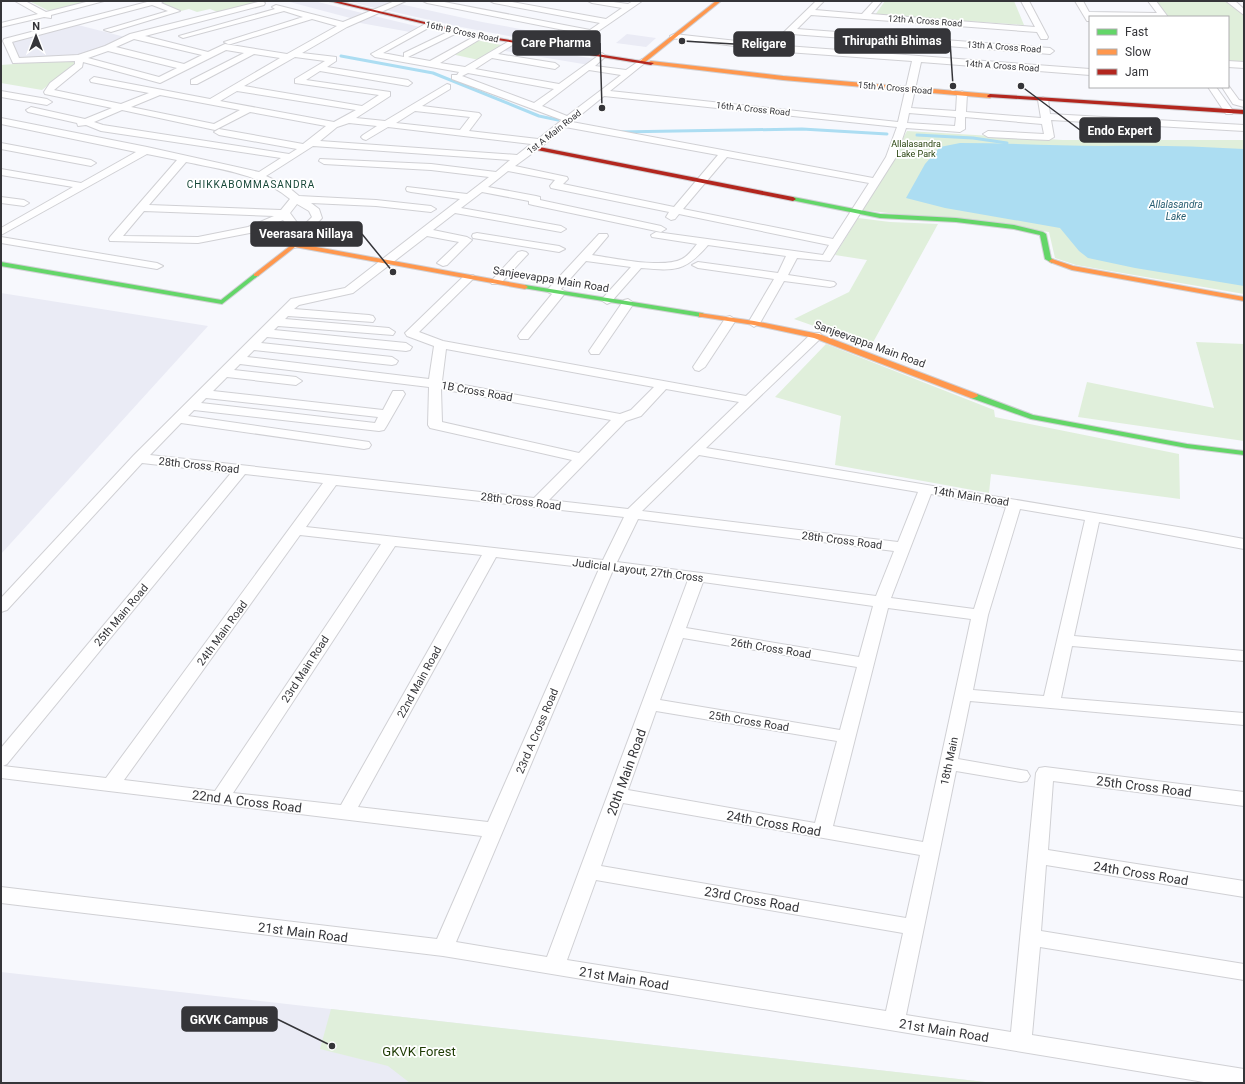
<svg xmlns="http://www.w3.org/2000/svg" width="1245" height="1084" font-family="Roboto,sans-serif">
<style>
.built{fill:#eaebf5}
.green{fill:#e0efdb}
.water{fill:#acddf2}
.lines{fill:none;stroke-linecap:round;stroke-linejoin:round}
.stream{stroke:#acddf2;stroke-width:3}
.street-casing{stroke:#d0d0d4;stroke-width:2}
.fast-casing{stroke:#d0d0d4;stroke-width:2}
.slow-casing{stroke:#d0d0d4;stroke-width:2}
.jam-casing{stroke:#d0d0d4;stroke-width:2}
.street{fill:#fefeff;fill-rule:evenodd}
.fast{fill:#63d668;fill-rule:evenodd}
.slow{fill:#ff974d;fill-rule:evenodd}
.jam{fill:#b3261e;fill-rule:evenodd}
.labels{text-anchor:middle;stroke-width:3.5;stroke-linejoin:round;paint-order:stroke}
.far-street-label{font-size:9px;fill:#353539;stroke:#fff}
.far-park-label{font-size:9px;fill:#1e3b03;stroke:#fff}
.far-neighbourhood-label{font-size:10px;letter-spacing:1px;fill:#164737;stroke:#fff}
.far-water-label{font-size:10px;font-style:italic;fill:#275d71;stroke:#fff}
.street-label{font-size:11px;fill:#353539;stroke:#fff}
.near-street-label{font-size:13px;fill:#353539;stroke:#fff}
.near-park-label{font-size:13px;fill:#1e3b03;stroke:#fff}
.leader{fill:none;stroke:#353539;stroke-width:1.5}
.callout-dot{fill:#353539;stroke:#fff;stroke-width:1.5}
.callout{fill:#353539;stroke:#353539;stroke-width:1.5}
.callout-label{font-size:12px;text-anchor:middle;font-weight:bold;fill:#fff}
</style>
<rect width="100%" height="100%" fill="#f7f8fd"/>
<g class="built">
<polygon points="286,1 314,1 366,14 354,19"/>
<polygon points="347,1 388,1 395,3 379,9"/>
<polygon points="400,4 482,22 575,39 563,46 540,42 461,27 385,10"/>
<polygon points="370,15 420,27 410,32 355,22"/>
<polygon points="78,25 125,37 101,48 77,56 19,58 12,42"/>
<polygon points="627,34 656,38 646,47 616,43"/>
<polygon points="508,45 596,59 589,65 499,50"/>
<polygon points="1,293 208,326 1,554"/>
<polygon points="1,972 331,1009 994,1083 1,1083"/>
</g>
<g class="green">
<polygon points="29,1 91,1 49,11"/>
<polygon points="166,1 248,1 257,3 220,13 210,9 197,12 189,9 181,11 160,3"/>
<polygon points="885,1 1014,1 1024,25 875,15"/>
<polygon points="1154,1 1227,1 1244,15 1244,62 1228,61 1228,17 1167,17"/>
<polygon points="476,40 502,45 479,60 451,54"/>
<polygon points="66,60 76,60 74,65 42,90 1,83 1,65"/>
<polygon points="907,131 1063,140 1244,140 1244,294 1076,265 1055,258 1049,232 863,210"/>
<polygon points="858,218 890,222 938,224 871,346 794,319 849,292 867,260 835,255"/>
<polygon points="1196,342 1244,344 1244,441 1078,417 1087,382 1214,408"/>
<polygon points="826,344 994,410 995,417 1179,454 1180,499 991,474 989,493 835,465 841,416 775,397"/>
<polygon points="331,1009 994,1083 410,1083 388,1066 320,1049"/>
</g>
<path class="water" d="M960,143C1008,143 1056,146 1104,146C1151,145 1197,146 1244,149V286L1135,268L1088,258L1079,251L1060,228L945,208L906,198L925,164L940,147Z"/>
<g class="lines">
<g class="stream">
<polyline points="341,56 433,73 539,116 558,120"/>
<polyline points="618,132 802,129 887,134"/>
<polyline points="917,135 973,138 1007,143"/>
</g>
<defs>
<g id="street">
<polygon points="15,1 25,1 46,12 90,1 104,1 51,15 51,18 44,17 1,27 1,23 38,14"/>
<path d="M151,1H164L161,3L180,11L111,32L104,30L168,11L152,5L12,42L19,58L78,55L105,46L130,34L262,1L265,3L264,5L145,36L208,52L225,44L287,54L337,26L312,19L231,44H228L224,42L303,17L284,11L183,38L179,36L275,9L272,7L276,5L343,22L395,1H406L347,27L302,53L336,57V61L327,67L408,80L412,83L408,86L320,71L306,80L390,92V96L356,118L385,121L447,84L450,85V89L422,106L479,113L481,115L469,131L538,139L562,120L452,79V75H457L459,72L375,57L371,54L427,23H430V27L383,53L404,57V53L454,29H457V33L408,57L430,61L479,34H482V38L440,63L465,67L511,40H514V44L498,54L555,63L559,66L555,69L492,58L475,69L559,84L602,53L606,56L595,66L626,70L642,59L646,62L610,91L898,122L912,61L773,51L671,38L670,36L674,34L773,45L1090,69V75L921,62L911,108L956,111L957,94L962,91L967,94L966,112L1041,118L1038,100L1043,97L1048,100L1050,114L1244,125V131L1051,120L1054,137L1049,140L988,137L983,134L988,131L1044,134L1042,124L965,117V129L960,132L906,128L896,157L830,261L797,258L788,275L834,282L836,284L834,286L830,287L784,281L760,323L754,327L748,323L774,279L698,268L692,265L698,262L778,273L786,256L708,245C685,272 675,271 641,268L611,302L607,304L601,300L631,267L586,261L561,289L566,292L528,339H520L518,336L520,333L552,294L546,291L548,289L599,234H607L608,236L592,255C613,258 663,269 682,259C688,256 693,249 697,244L652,237L651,235L656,232L823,255L829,245L679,214L675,219L671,220L666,217L669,212L551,188L550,186L555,180L508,171L488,187L536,196L540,197V200L661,226L666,229L661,232L533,205L529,204V201L482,192L461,208L561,226L566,229L561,232L455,213L433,230L467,237L472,240L447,265L443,266L437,263L459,242L427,236L353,293L299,305L294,309L369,315L373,316L375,319L373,322L288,316L285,319L389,328L395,332L393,335L278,326L274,330L406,343L412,347L410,350L406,351L267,337L261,343L392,357L398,361L396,364L392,365L254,350L247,357L429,379L434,346L407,336L405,333L465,275H473L475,277L473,279L419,332L443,341L746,396L812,333H820L822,336L820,339L706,448L1190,529L1244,539V549L1099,522L1074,636L1244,651V661L1072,646L1061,698L1244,713V725L970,701L958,759L1021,770L1027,771L1030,776L1027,781L1021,782L956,771L906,1015L1011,1032L1036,773L1039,768L1045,767L1244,792V806L1053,781L1048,850L1244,881V897L1046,865L1041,931L1244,964V980L1040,947L1032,1035L1244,1069V1083H1210L443,956L1,903V887L437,939L482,836L1,778V748L231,473L142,463L7,610L1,612V598L134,455L291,299L345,288L460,199L411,192L407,191L406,189L407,187L467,194L489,177L431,170L324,164L319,161L320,159L431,164L496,172L510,160L313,146L266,176L287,186L299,196L376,200L431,206L436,209L431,212L376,206L311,203L319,209L322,218L304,237L298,247L294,248L288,245L295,235L283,220L255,232L198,243L110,241L109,239L110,237L177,160L147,154L1,235V228L73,187L1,175V169L81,183L136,152L1,124V118L147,147L259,172L281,158L101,131L86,125L78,126L77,123L28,112L26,110L31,107L85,119L112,108L45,94L44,92L50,83L75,64V61L13,63L3,41L4,39ZM134,39L202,55L184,64L116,47ZM226,50L244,53L191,80V84H197L254,54L280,58L210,99L94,77L90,80L91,82L149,93L121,104L54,90L82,67L83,62L160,83ZM108,51L177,68L159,77L88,58ZM295,57L325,61L295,79V83L379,95L362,106L244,86ZM589,70L621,75L567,116L542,106ZM468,73L554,89L534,103L462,76ZM237,91L356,110L334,122L220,101ZM160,95L240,110L214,124L131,107ZM604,96L897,127L886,157L873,178L572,122ZM122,110L215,130L250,112L326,126L303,144L219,129L214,132L219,135L297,149L289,154L103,125L94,122ZM415,111L470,117L460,130L396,123ZM909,113L956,117L955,126L907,123ZM349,123L377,126L363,135L361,137L363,139L366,140L388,127L531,144L517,155L320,141L337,127ZM565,127L718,155L674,207L563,184L568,179L567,177L515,166L545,144ZM727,157L869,183L833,239L683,209ZM186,162C224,170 260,174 290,199L281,210L149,205ZM297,204L309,211L312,217L301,228L290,213ZM144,211L274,216L248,227L198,237L123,236ZM446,349L654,387L631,410L620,414L442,381ZM240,364L429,387L428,425L430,428L572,460L534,498L150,455L181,423L364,449L369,448L371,445L369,442L188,416L194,410L379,431L384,430L386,427L405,394L403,391H393L383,410L213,391L227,377L296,385L302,381L296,377L234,370ZM441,389L611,420L579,453L442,422ZM666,389L739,402L628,509L549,500L626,421L641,416ZM206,398L378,417L375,423L201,403ZM699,455L918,492L898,542L642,511ZM245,474L323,483L106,778L3,766L7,764ZM336,485L624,517L603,560L306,527ZM931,494L1006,507L974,609L891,598ZM1020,509L1085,520L1044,696L973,690L988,615ZM638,519L894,551L876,596L617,562ZM300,535L381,544L215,791L124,780ZM395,546L482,555L341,805L233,793ZM496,557L599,569L488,822L358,807ZM613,570L688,580L547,957L456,942ZM703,582L873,606L859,657L686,628ZM888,608L971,619L923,842L833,826ZM683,638L857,667L840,730L660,700ZM656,711L837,741L815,823L628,790ZM623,803L920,855L906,918L601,866ZM596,880L903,933L886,1011L567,960Z"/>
<polygon points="423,1 439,1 590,30 600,23 494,3 490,1 507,1 606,19 622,8 592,3 588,1 606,1 628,4 633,1 642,1 565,54 561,51 562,49 584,34 427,3"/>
<polygon points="816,1 824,1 815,10 862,14 874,1 882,1 871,14 1035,27 1021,1 1029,1 1048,37 1047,39 1041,39 1037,32 811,15 797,29 1050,48 1054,51 1050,54 792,34 788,38 782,38 782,34"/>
<polygon points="1075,1 1083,1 1089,12 1157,13 1148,1 1156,1 1168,17 1090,17 1090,21 1087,21"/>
<polygon points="1226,1 1235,1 1244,9 1244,15"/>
<polygon points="1228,61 1244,62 1244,68 1228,67"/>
<polygon points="1228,85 1239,100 1244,101 1244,107 1233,104 1222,87 1228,87"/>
<polygon points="1208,87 1216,87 1234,112 1232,114 1226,114"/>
<polygon points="1,91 47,99 52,102 47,105 1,97"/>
<polygon points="1,143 91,160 96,163 91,166 1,149"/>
<polygon points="1,197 24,200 29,203 24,206 1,203"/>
<polygon points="477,233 559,246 565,249 559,252 473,238 472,236 473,234"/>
<polygon points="1,237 157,263 163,266 157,269 1,243"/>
<polygon points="522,251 526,252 528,254 526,256 500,284 492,284 490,282 492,280 518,252"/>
<polygon points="628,299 634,303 601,351 599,354 591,354 589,351 624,300"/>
<polygon points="730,316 736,320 705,367 699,371 695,370 693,367 726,317"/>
</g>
<g id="fast">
<polygon points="793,197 880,214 956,218 1014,225 1043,232 1046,234 1051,258 1055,261 1052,263 1045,259 1040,235 1014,229 956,222 880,218 791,200 791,198"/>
<polygon points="1,262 221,300 254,274 258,274 259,275 222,304 1,266"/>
<polygon points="525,285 702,313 706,315 702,317 523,288 523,286"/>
<polygon points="971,394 977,394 1033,415 1187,444 1244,451 1244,455 1187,448 1031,419 971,398 970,396"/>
</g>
<g id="slow">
<polygon points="716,1 721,1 644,63 640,63 640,61"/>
<polygon points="651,61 783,76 990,94 993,96 990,98 783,80 649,64 649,62"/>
<polygon points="294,243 525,285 528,287 525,289 295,247 258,276 254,276 254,274"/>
<polygon points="1052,259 1073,266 1244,297 1244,301 1072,270 1050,262 1049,261"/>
<polygon points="699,313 754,321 819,334 977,394 978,396 974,398 971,398 814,338 754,325 702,317 699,317"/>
</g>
<g id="jam">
<polygon points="329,1 337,1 479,35 654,63 651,65 479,37"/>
<polygon points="990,94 1244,110 1244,114 988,97 987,96"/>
<polygon points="534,146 793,197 796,199 793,201 532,149 531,148"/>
</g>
</defs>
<use href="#street" class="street-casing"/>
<use href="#fast" class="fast-casing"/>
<use href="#slow" class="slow-casing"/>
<use href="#jam" class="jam-casing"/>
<use href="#street" class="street"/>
<use href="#fast" class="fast"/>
<use href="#slow" class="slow"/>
<use href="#jam" class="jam"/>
</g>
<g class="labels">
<g class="far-street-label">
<text transform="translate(925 21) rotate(4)" y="3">12th A Cross Road</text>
<text transform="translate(462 32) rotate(12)" y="3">16th B Cross Road</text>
<text transform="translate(1004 47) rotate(4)" y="3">13th A Cross Road</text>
<text transform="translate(1002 66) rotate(4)" y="3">14th A Cross Road</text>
<text transform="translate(895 88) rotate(5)" y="3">15th A Cross Road</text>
<text transform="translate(753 109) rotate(6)" y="3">16th A Cross Road</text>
<text transform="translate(554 132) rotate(-38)" y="3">1st A Main Road</text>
</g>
<g class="far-park-label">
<text x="916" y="147">Allalasandra<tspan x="916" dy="10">Lake Park</tspan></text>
</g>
<g class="far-neighbourhood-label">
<text x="251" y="188">CHIKKABOMMASANDRA</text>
</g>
<g class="far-water-label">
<text x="1176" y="208">Allalasandra<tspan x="1176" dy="12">Lake</tspan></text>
</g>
<g class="street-label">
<text transform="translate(551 279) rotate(9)" y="4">Sanjeevappa Main Road</text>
<text transform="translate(870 344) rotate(20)" y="4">Sanjeevappa Main Road</text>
<text transform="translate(477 391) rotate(10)" y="4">1B Cross Road</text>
<text transform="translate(199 465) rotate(6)" y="4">28th Cross Road</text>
<text transform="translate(971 496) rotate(9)" y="4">14th Main Road</text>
<text transform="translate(521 501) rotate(7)" y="4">28th Cross Road</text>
<text transform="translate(842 540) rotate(7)" y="4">28th Cross Road</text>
<text transform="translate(638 570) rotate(7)" y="4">Judicial Layout, 27th Cross</text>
<text transform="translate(121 615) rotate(-50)" y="4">25th Main Road</text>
<text transform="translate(222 633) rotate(-54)" y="4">24th Main Road</text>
<text transform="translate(771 648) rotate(9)" y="4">26th Cross Road</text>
<text transform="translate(305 669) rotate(-57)" y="4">23rd Main Road</text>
<text transform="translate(419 682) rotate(-61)" y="4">22nd Main Road</text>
<text transform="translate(749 721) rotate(9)" y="4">25th Cross Road</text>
<text transform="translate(537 731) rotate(-67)" y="4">23rd A Cross Road</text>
<text transform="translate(949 761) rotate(-78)" y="4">18th Main</text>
</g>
<g class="near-street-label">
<text transform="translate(626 772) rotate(-70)" y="5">20th Main Road</text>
<text transform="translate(1144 786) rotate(7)" y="5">25th Cross Road</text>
<text transform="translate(247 801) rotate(7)" y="5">22nd A Cross Road</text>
<text transform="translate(774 823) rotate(10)" y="5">24th Cross Road</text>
<text transform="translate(1141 873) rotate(9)" y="5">24th Cross Road</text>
<text transform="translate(752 899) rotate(10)" y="5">23rd Cross Road</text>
<text transform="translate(303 932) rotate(7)" y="5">21st Main Road</text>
<text transform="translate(624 978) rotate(9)" y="5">21st Main Road</text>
<text transform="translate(944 1030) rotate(9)" y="5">21st Main Road</text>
</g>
<g class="near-park-label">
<text x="419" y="1056">GKVK Forest</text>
</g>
</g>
<path class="leader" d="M953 86L950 41M602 108L600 43M682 41L734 44M1021 86L1080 130M393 272L362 234M332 1046L277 1019"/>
<g class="callout-dot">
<circle cx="953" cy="86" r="4"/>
<circle cx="602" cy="108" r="4"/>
<circle cx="682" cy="41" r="4"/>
<circle cx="1021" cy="86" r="4"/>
<circle cx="393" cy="272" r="4"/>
<circle cx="332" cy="1046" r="4"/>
</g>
<g class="callout">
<rect x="835" y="29" width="115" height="24" rx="4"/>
<rect x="513" y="31" width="87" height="24" rx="4"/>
<rect x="734" y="32" width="60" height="24" rx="4"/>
<rect x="1080" y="118" width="80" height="24" rx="4"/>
<rect x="251" y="222" width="111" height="24" rx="4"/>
<rect x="182" y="1007" width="95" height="24" rx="4"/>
</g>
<g class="callout-label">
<text x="892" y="45">Thirupathi Bhimas</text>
<text x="556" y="47">Care Pharma</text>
<text x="764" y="48">Religare</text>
<text x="1120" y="135">Endo Expert</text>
<text x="306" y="238">Veerasara Nillaya</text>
<text x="229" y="1024">GKVK Campus</text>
</g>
<rect width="1245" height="1084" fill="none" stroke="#353539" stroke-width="4"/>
<rect x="1089" y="16" width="140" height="72" fill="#ffffff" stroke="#aeaeb0"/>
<rect x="1097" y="29" width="20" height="6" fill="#63d668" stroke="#aeaeb0"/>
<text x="1125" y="36" font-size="12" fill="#353539">Fast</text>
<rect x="1097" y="49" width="20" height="6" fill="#ff974d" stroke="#aeaeb0"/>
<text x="1125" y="56" font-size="12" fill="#353539">Slow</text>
<rect x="1097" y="69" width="20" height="6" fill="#b3261e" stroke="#aeaeb0"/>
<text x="1125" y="76" font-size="12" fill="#353539">Jam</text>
<g transform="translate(36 36)" stroke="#ffffff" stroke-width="3" paint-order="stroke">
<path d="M0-3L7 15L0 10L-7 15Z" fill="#353539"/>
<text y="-6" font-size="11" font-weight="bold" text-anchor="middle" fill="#353539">N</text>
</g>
</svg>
